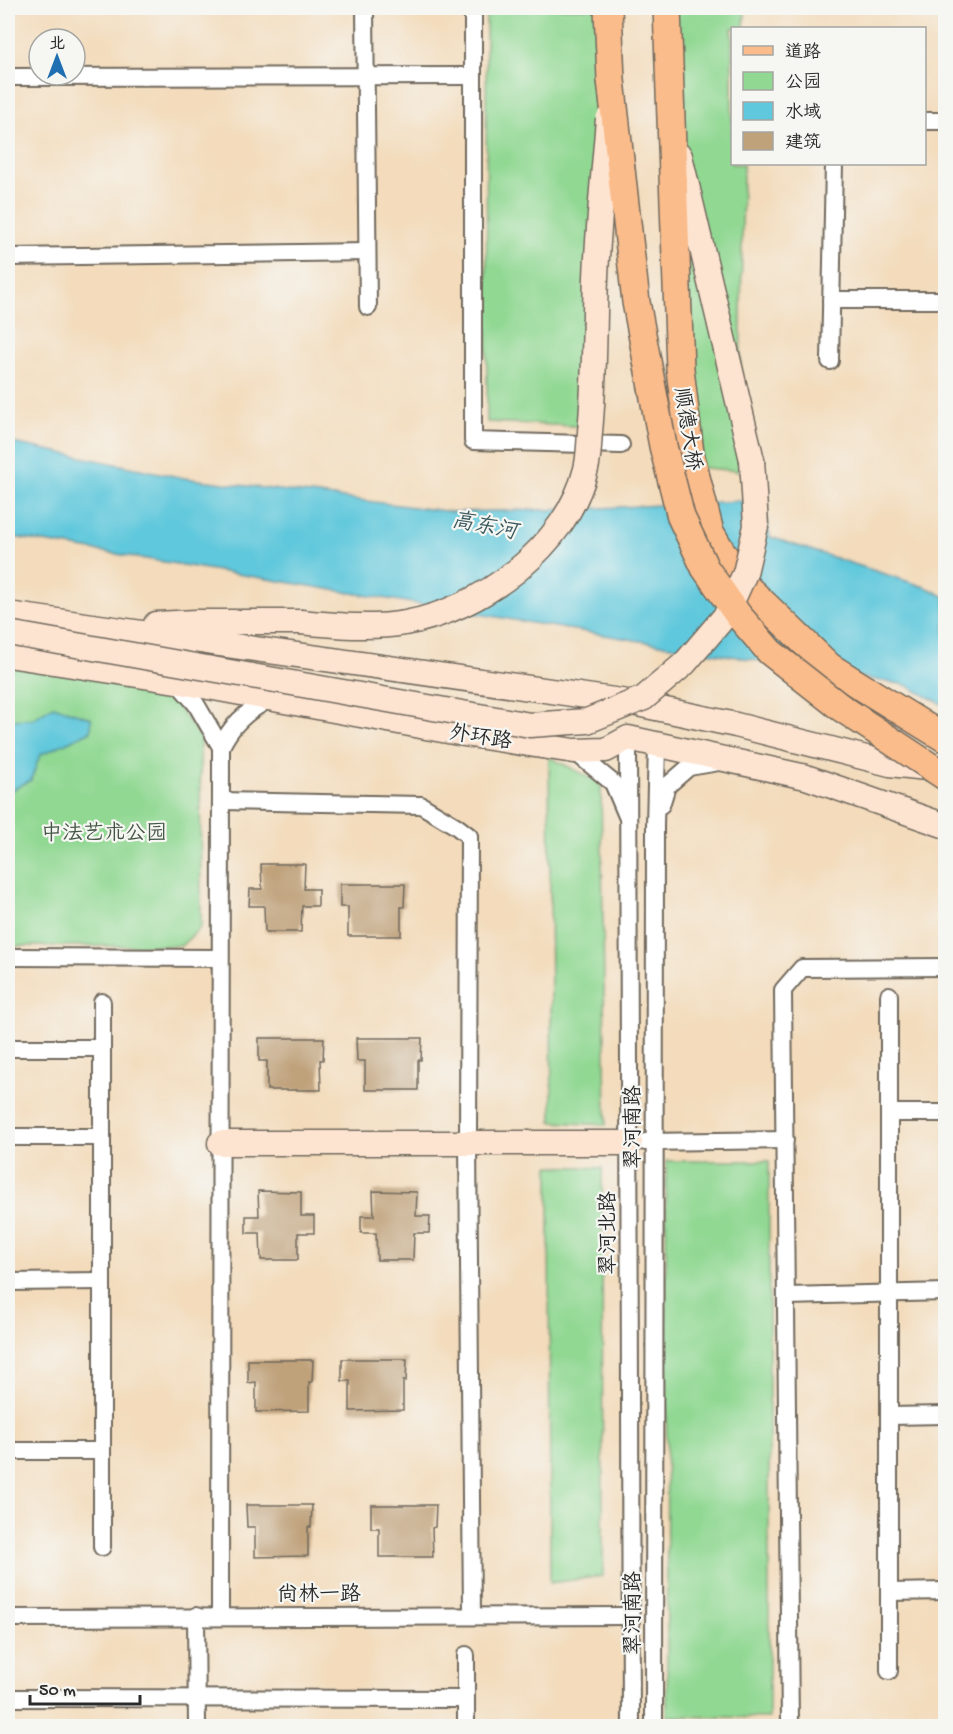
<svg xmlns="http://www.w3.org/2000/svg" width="953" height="1734" font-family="'Gochi Hand','LXGW WenKai TC',sans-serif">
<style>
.green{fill:#91d893;stroke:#5e825f;stroke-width:1.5}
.water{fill:#60c8dc;stroke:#467a84;stroke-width:1.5}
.building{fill:#bfa17a}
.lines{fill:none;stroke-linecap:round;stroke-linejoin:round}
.street-casing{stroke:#71695d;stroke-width:20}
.secondary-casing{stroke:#71695d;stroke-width:27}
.primary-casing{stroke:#71695d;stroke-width:30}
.street{stroke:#fff;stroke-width:16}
.secondary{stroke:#fde4d1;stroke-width:24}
.primary{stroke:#fabc8b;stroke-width:27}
.secondary-bridge-casing{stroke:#71695d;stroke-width:27;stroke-linecap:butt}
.primary-bridge-casing{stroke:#71695d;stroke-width:30;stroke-linecap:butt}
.secondary-bridge{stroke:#fde4d1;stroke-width:24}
.primary-bridge{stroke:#fabc8b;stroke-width:27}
.labels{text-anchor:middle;stroke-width:4.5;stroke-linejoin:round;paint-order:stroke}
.street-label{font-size:21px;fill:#2b2b2b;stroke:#f6f6f2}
.park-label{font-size:21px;fill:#445645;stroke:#f6f6f2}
.water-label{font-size:22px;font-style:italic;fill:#3b5a60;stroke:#f6f6f2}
</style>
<rect width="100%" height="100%" fill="#f6f6f2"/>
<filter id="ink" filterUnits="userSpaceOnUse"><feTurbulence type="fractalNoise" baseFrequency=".0167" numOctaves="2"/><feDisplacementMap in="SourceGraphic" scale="12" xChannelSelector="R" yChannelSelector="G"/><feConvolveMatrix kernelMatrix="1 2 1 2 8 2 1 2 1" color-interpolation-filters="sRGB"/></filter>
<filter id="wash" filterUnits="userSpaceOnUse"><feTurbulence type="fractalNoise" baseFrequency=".008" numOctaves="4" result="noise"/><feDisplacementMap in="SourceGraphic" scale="24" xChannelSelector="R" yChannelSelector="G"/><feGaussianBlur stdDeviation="1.35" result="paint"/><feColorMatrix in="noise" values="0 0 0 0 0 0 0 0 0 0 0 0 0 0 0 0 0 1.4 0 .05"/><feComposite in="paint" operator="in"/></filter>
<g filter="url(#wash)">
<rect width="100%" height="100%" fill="#f3dbbb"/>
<g class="green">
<polygon points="486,8 596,8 596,427 487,422"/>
<polygon points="670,8 745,8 744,28 732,28 732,164 743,164 739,471 671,465 680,369"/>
<polygon points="8,664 163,686 200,737 201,927 181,946 8,946"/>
<polygon points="549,757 601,783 606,1125 552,1122"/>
<polygon points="666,1161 769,1161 769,1718 667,1716"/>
<polygon points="549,1166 602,1168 603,1576 550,1583"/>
</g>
<g class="water">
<polygon points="8,442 184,478 453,512 581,509 741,501 764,508 770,537 928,588 945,597 945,706 906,685 8,536"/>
<polygon points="53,706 91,718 91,731 40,755 31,780 8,792 8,720 33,719"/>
</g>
<g id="blocks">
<g class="building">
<polygon points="261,864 305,864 304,889 318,889 318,906 302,906 301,932 265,932 264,906 249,906 250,889 262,889"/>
<polygon points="340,884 405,884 404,907 401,907 401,936 348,936 348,907 340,907"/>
<polygon points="259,1038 324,1038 323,1060 320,1060 321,1090 267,1090 267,1061 259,1061"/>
<polygon points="356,1038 422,1038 421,1060 418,1060 418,1090 365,1090 365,1061 357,1061"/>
<polygon points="258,1191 301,1192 301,1216 314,1216 314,1233 298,1233 298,1260 261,1260 260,1233 246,1233 246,1216 259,1216"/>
<polygon points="373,1191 417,1192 416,1216 430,1216 429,1233 414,1233 413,1260 377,1260 376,1233 361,1233 361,1216 374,1216"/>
<polygon points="342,1359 407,1359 406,1381 403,1381 403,1410 350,1411 350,1381 342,1381"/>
<polygon points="248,1360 313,1360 312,1382 309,1382 309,1411 256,1412 256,1382 248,1383"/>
<polygon points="246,1505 312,1505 311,1527 308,1527 308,1556 255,1557 255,1527 247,1527"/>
<polygon points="371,1505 436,1505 435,1527 432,1528 433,1557 379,1557 379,1528 371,1528"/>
</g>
</g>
</g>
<g filter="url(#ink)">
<use href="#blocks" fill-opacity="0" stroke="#71695d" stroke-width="1.5"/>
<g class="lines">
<defs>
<g id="street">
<polyline points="365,8 368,307"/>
<polyline points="473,8 473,441 621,445"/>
<polyline points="8,77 473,76"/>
<polyline points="924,121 946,121"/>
<polyline points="8,257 367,252"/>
<polyline points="831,300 946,300"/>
<polyline points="830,361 834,164"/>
<polyline points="176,681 196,704 221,747 220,1616"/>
<polyline points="628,738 631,1726"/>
<path d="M221,747C231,725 249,709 271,699"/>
<polyline points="574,751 613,783 627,816"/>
<polyline points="221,801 421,805 456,826 469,836 468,1142 472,1615"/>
<polyline points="661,805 667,786 689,767 719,762"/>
<polyline points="8,957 220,958"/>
<polyline points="889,995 889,1671"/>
<polyline points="102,1002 102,1547"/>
<polyline points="8,1048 102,1048"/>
<polyline points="889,1113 946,1113"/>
<polyline points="8,1137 102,1137"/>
<polyline points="645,1142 785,1140"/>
<polyline points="8,1282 102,1281"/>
<polyline points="787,1296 946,1292"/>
<polyline points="889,1416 946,1415"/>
<polyline points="8,1451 102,1451"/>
<polyline points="889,1592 946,1591"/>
<polyline points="196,1616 197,1726"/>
<polyline points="8,1618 630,1616"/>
<polyline points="8,1698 466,1699"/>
<polyline points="466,1726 466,1655"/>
<polyline points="654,1726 655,826 657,744"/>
<polyline points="790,1726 783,990 802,968 946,967"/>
</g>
<g id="secondary">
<polyline points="680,156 752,460"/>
<polyline points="8,614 628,702 736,725 890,764 936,769"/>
<polyline points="156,624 196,622 300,622"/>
<polyline points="8,655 176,681 464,734 574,751 606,750 628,738 806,777 946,826"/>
<polyline points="220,1143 630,1143"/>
</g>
<g id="primary">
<polyline points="608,8 611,80"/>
<polyline points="667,8 680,369 690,453 710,532 738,579 830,667 946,739"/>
</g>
</defs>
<use href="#street" class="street-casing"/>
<use href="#secondary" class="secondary-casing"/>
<use href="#primary" class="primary-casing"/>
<use href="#street" class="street"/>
<use href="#secondary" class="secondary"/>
<use href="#primary" class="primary"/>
<defs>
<g id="secondary-bridge">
<path d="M300,622C334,625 370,629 405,623C481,610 567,547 586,469C589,457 589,444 590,432C595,381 594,329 596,278C598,225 604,171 608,119"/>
<polyline points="8,633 530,725 587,721 644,698 685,663 726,615 745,573 756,526 752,460"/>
</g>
<polyline id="primary-bridge" points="611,80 636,302 663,446 681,517 705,568 738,615 770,652 840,707 946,777"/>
</defs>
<use href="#secondary-bridge" class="secondary-bridge-casing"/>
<use href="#primary-bridge" class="primary-bridge-casing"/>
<use href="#secondary-bridge" class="secondary-bridge"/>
<use href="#primary-bridge" class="primary-bridge"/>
</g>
</g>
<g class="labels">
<g class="street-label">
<text transform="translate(689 429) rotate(81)" y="7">顺德大桥</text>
<text transform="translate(481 736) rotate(9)" y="7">外环路</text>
<text transform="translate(632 1127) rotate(-90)" y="7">翠河南路</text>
<text transform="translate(607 1233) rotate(-90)" y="7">翠河北路</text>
<text x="319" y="1600">尚林一路</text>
<text transform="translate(632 1613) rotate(-90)" y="7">翠河南路</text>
</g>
<g class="park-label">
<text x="104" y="839">中法艺术公园</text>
</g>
<g class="water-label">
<text transform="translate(485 524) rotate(11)" y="8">高东河</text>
</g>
</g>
<rect width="953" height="1734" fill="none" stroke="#f6f6f2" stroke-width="30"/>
<rect x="731" y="27" width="195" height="138" fill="#f6f6f2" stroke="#a5a5a2" stroke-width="1.5"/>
<rect x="743" y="46" width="30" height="9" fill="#fabc8b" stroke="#a5a5a2" stroke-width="1.5"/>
<text x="785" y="57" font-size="18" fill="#2b2b2b">道路</text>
<rect x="743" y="72" width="30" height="18" fill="#91d893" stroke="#a5a5a2" stroke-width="1.5"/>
<text x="785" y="87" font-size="18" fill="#2b2b2b">公园</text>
<rect x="743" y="102" width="30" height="18" fill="#60c8dc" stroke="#a5a5a2" stroke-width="1.5"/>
<text x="785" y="117" font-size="18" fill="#2b2b2b">水域</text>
<rect x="743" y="132" width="30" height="18" fill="#bfa17a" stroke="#a5a5a2" stroke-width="1.5"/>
<text x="785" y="147" font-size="18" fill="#2b2b2b">建筑</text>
<g transform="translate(57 57)"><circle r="28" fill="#f6f6f2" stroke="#a5a5a2" stroke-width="1.5"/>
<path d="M0-4.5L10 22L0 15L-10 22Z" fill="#1f6fb2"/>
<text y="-9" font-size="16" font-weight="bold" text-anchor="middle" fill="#2b2b2b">北</text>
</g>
<path d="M30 1695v9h110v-9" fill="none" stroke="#2b2b2b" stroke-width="3"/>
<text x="39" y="1695" font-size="18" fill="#2b2b2b" stroke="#f6f6f2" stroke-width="4.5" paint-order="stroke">50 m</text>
</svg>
